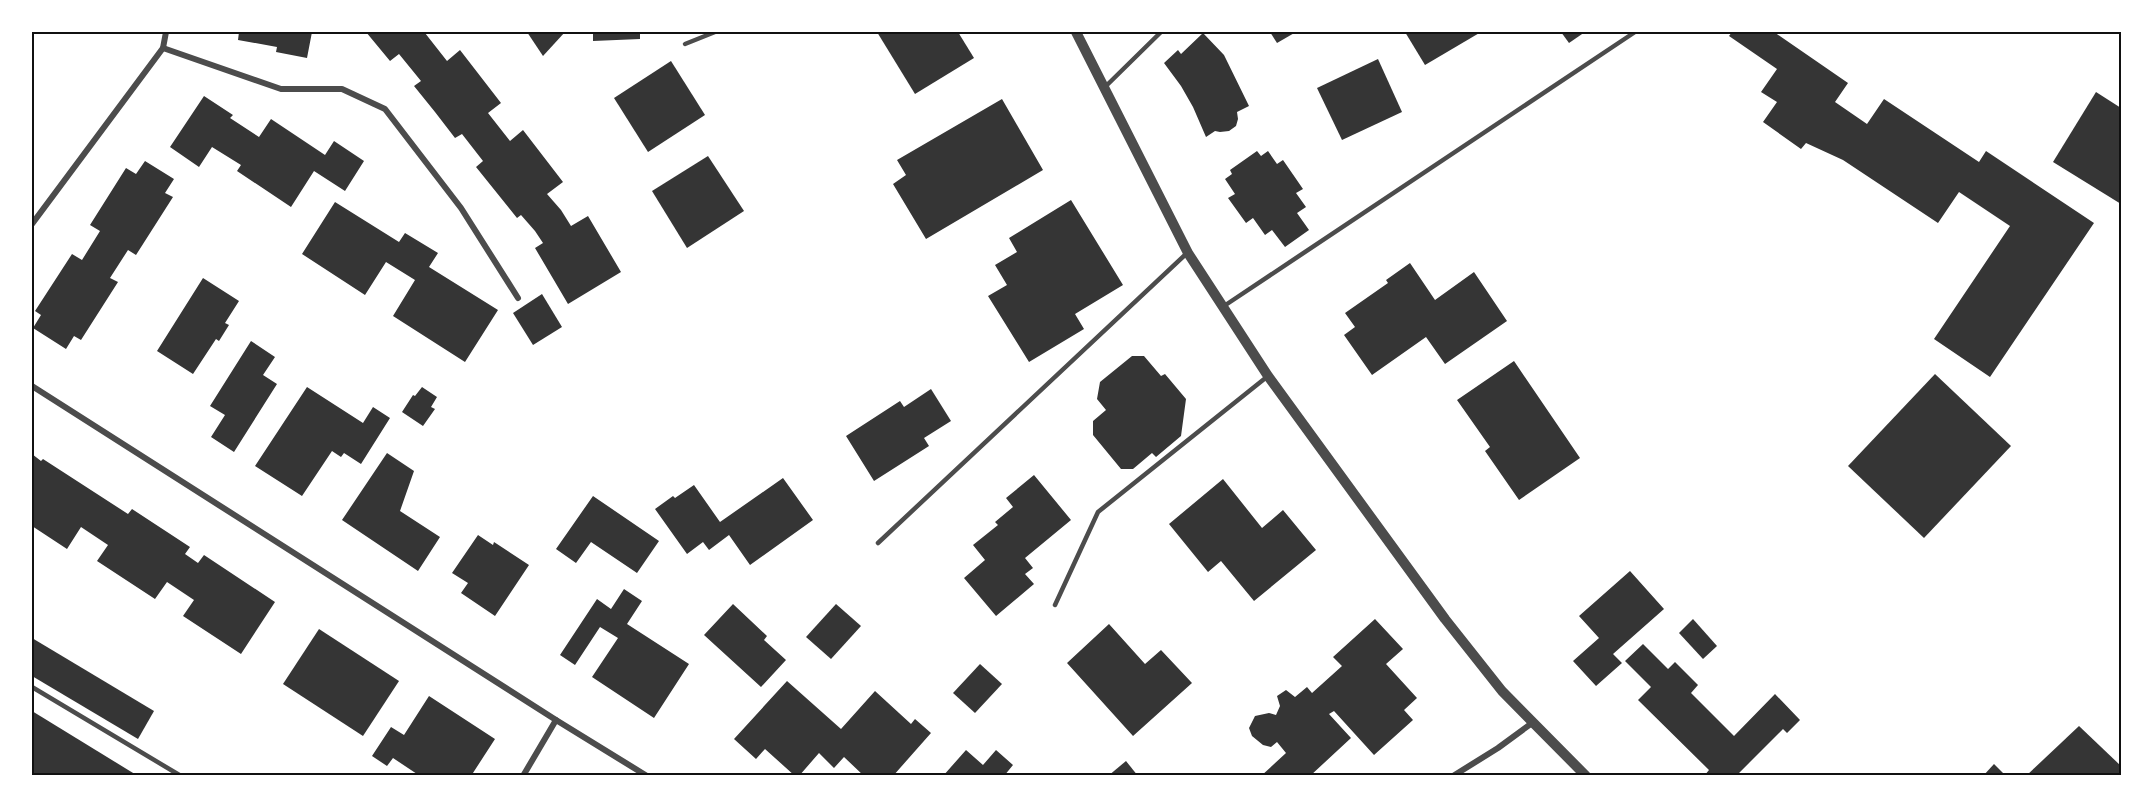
<svg xmlns="http://www.w3.org/2000/svg" width="2153" height="807" font-family="'Times New Roman',serif">
<style>
.building{fill:#353535}
.lines{fill:none;stroke-linecap:round;stroke-linejoin:round}
.service{stroke:#4c4c4c;stroke-width:4.5}
.minor{stroke:#4c4c4c;stroke-width:6}
.tertiary{stroke:#4c4c4c;stroke-width:10}
.neatline{fill:none;stroke:#111;stroke-width:2}
</style>
<rect width="100%" height="100%" fill="#fff"/>
<g class="building">
<polygon points="239,32 312,32 307,58 276,52 277,47 238,40"/>
<polygon points="366,32 428,32 425,33 447,61 460,50 501,103 488,113 510,141 523,130 563,182 547,194 561,210 571,226 588,216 621,272 568,304 535,248 543,243 535,231 521,215 517,218 476,167 483,161 462,134 455,138 435,112 414,86 421,81 399,54 390,61"/>
<polygon points="527,32 565,32 543,56"/>
<polygon points="593,32 640,32 640,39 593,41"/>
<polygon points="877,32 958,32 974,58 915,94"/>
<polygon points="1270,32 1296,32 1277,43"/>
<polygon points="1405,32 1481,32 1425,65"/>
<polygon points="1561,32 1585,32 1569,43"/>
<polygon points="1732,32 1774,32 1848,83 1835,102 1867,124 1884,99 1979,162 1986,151 2094,223 1990,377 1934,339 2010,226 1959,192 1938,223 1843,160 1806,143 1801,149 1763,122 1777,102 1761,92 1777,69 1729,36"/>
<polygon points="1203,33 1224,55 1249,106 1237,112 1238,119 1236,126 1229,131 1220,132 1215,131 1206,137 1193,107 1181,86 1164,63 1178,50 1181,54"/>
<polygon points="1378,59 1402,112 1342,140 1317,88"/>
<polygon points="671,61 705,115 648,152 614,98"/>
<polygon points="2096,92 2121,108 2121,204 2053,162"/>
<polygon points="204,96 233,115 230,118 259,137 271,119 325,155 334,141 364,161 345,191 314,171 291,207 237,171 241,165 212,147 199,167 170,147"/>
<polygon points="1002,99 1043,170 926,239 893,184 906,175 897,160"/>
<polygon points="1257,151 1261,156 1268,151 1277,164 1283,160 1303,189 1296,193 1306,207 1297,213 1309,230 1285,247 1272,230 1265,235 1253,218 1246,223 1228,198 1235,194 1225,179 1232,174 1230,170"/>
<polygon points="708,156 744,211 687,248 652,191"/>
<polygon points="145,161 174,179 165,193 173,197 136,255 128,250 110,278 118,282 81,340 74,336 66,349 33,328 41,315 35,311 72,254 82,260 100,231 90,225 126,168 136,174"/>
<polygon points="1071,200 1123,285 1075,314 1084,329 1029,362 988,296 1007,285 995,265 1017,252 1009,238"/>
<polygon points="335,202 399,242 405,233 438,253 429,267 498,310 465,362 393,316 415,280 386,262 365,295 302,254"/>
<polygon points="1410,263 1435,300 1474,272 1507,321 1445,364 1426,337 1372,375 1344,335 1355,327 1345,313 1388,283 1386,280"/>
<polygon points="203,278 239,301 225,323 229,325 219,341 216,339 193,374 157,351"/>
<polygon points="542,294 562,327 533,345 513,313"/>
<polygon points="251,341 275,357 263,375 277,384 234,452 211,437 225,415 210,406"/>
<polygon points="1132,356 1144,356 1161,376 1165,374 1186,399 1181,436 1156,457 1152,453 1133,469 1121,469 1093,435 1093,421 1106,410 1097,399 1100,382"/>
<polygon points="1514,361 1580,458 1519,500 1485,451 1490,447 1457,400"/>
<polygon points="1935,374 2011,446 1924,538 1848,466"/>
<polygon points="307,387 363,423 373,407 390,418 361,464 344,453 341,457 332,451 302,496 255,466"/>
<polygon points="422,387 437,397 431,407 435,409 423,426 402,412 413,395 415,396"/>
<polygon points="931,389 951,421 924,438 929,446 874,481 846,436 900,401 904,407"/>
<polygon points="387,453 414,471 400,511 440,537 418,571 342,520"/>
<polygon points="32,454 41,461 43,459 128,514 132,509 190,547 185,554 198,563 204,555 275,602 241,654 183,616 194,600 167,582 155,599 97,561 108,545 81,527 67,549 32,526"/>
<polygon points="1034,475 1071,520 1025,558 1033,568 1025,574 1034,584 996,616 964,578 985,560 973,545 998,525 995,522 1013,507 1006,498"/>
<polygon points="783,478 813,520 750,565 729,535 709,550 703,542 687,554 655,509 673,496 675,498 694,485 720,522"/>
<polygon points="1223,479 1262,528 1283,510 1316,550 1254,601 1221,561 1208,572 1169,524"/>
<polygon points="593,496 659,541 637,573 591,542 576,563 556,549"/>
<polygon points="478,535 493,545 494,542 529,565 495,616 461,593 468,583 452,573"/>
<polygon points="1630,571 1664,609 1613,654 1622,663 1596,686 1573,661 1599,638 1579,616"/>
<polygon points="624,589 642,601 627,624 689,664 654,718 592,677 618,638 600,627 575,665 560,655 597,599 611,609"/>
<polygon points="733,604 767,636 764,640 786,660 761,687 704,635"/>
<polygon points="836,604 861,626 831,659 806,637"/>
<polygon points="1375,619 1403,649 1386,664 1417,698 1404,710 1413,720 1374,755 1334,711 1329,714 1351,738 1310,776 1261,776 1286,753 1277,742 1271,747 1263,745 1252,736 1249,728 1255,716 1269,713 1276,715 1280,706 1277,696 1286,690 1295,697 1307,687 1312,693 1342,666 1333,657"/>
<polygon points="1693,619 1717,646 1703,659 1679,633"/>
<polygon points="1109,624 1145,664 1161,650 1192,683 1133,736 1067,663"/>
<polygon points="319,629 399,681 363,736 283,684"/>
<polygon points="32,638 154,711 138,739 32,676"/>
<polygon points="1643,644 1668,669 1675,662 1698,685 1691,693 1734,736 1775,694 1800,720 1787,733 1783,729 1736,776 1704,776 1709,770 1638,700 1651,687 1625,661"/>
<polygon points="980,664 1002,684 975,713 953,693"/>
<polygon points="787,681 841,729 875,691 911,724 915,719 931,733 893,776 864,776 844,757 834,768 819,753 799,776 795,776 765,749 756,759 734,739"/>
<polygon points="429,696 495,739 471,776 420,776 393,758 387,766 372,756 391,727 404,735"/>
<polygon points="32,711 138,776 32,776"/>
<polygon points="2079,726 2121,766 2121,776 2026,776"/>
<polygon points="966,750 983,765 996,750 1013,765 1004,776 943,776"/>
<polygon points="1126,761 1138,776 1108,776"/>
<polygon points="1994,764 2006,776 1983,776"/>
</g>
<g class="lines">
<g class="service">
<polyline points="685,44 715,32"/>
<polyline points="1106,86 1161,32"/>
<polyline points="1224,306 1635,32"/>
<polyline points="878,543 1187,253"/>
<polyline points="1055,605 1098,512 1268,376"/>
<polyline points="32,687 181,776"/>
</g>
<g class="minor">
<polyline points="163,48 281,89 342,89 385,109 461,208 518,298"/>
<polyline points="32,224 163,48 166,32"/>
<polyline points="32,386 556,720 647,776"/>
<polyline points="523,776 556,720"/>
<polyline points="1453,776 1498,748 1532,723"/>
</g>
<polyline class="tertiary" points="1076,32 1188,253 1268,376 1445,619 1502,691 1586,776"/>
</g>
<rect width="2153" height="807" fill="none" stroke="#ffffff" stroke-width="66"/>
<rect x="33" y="33" width="2087" height="741" class="neatline"/>
</svg>
